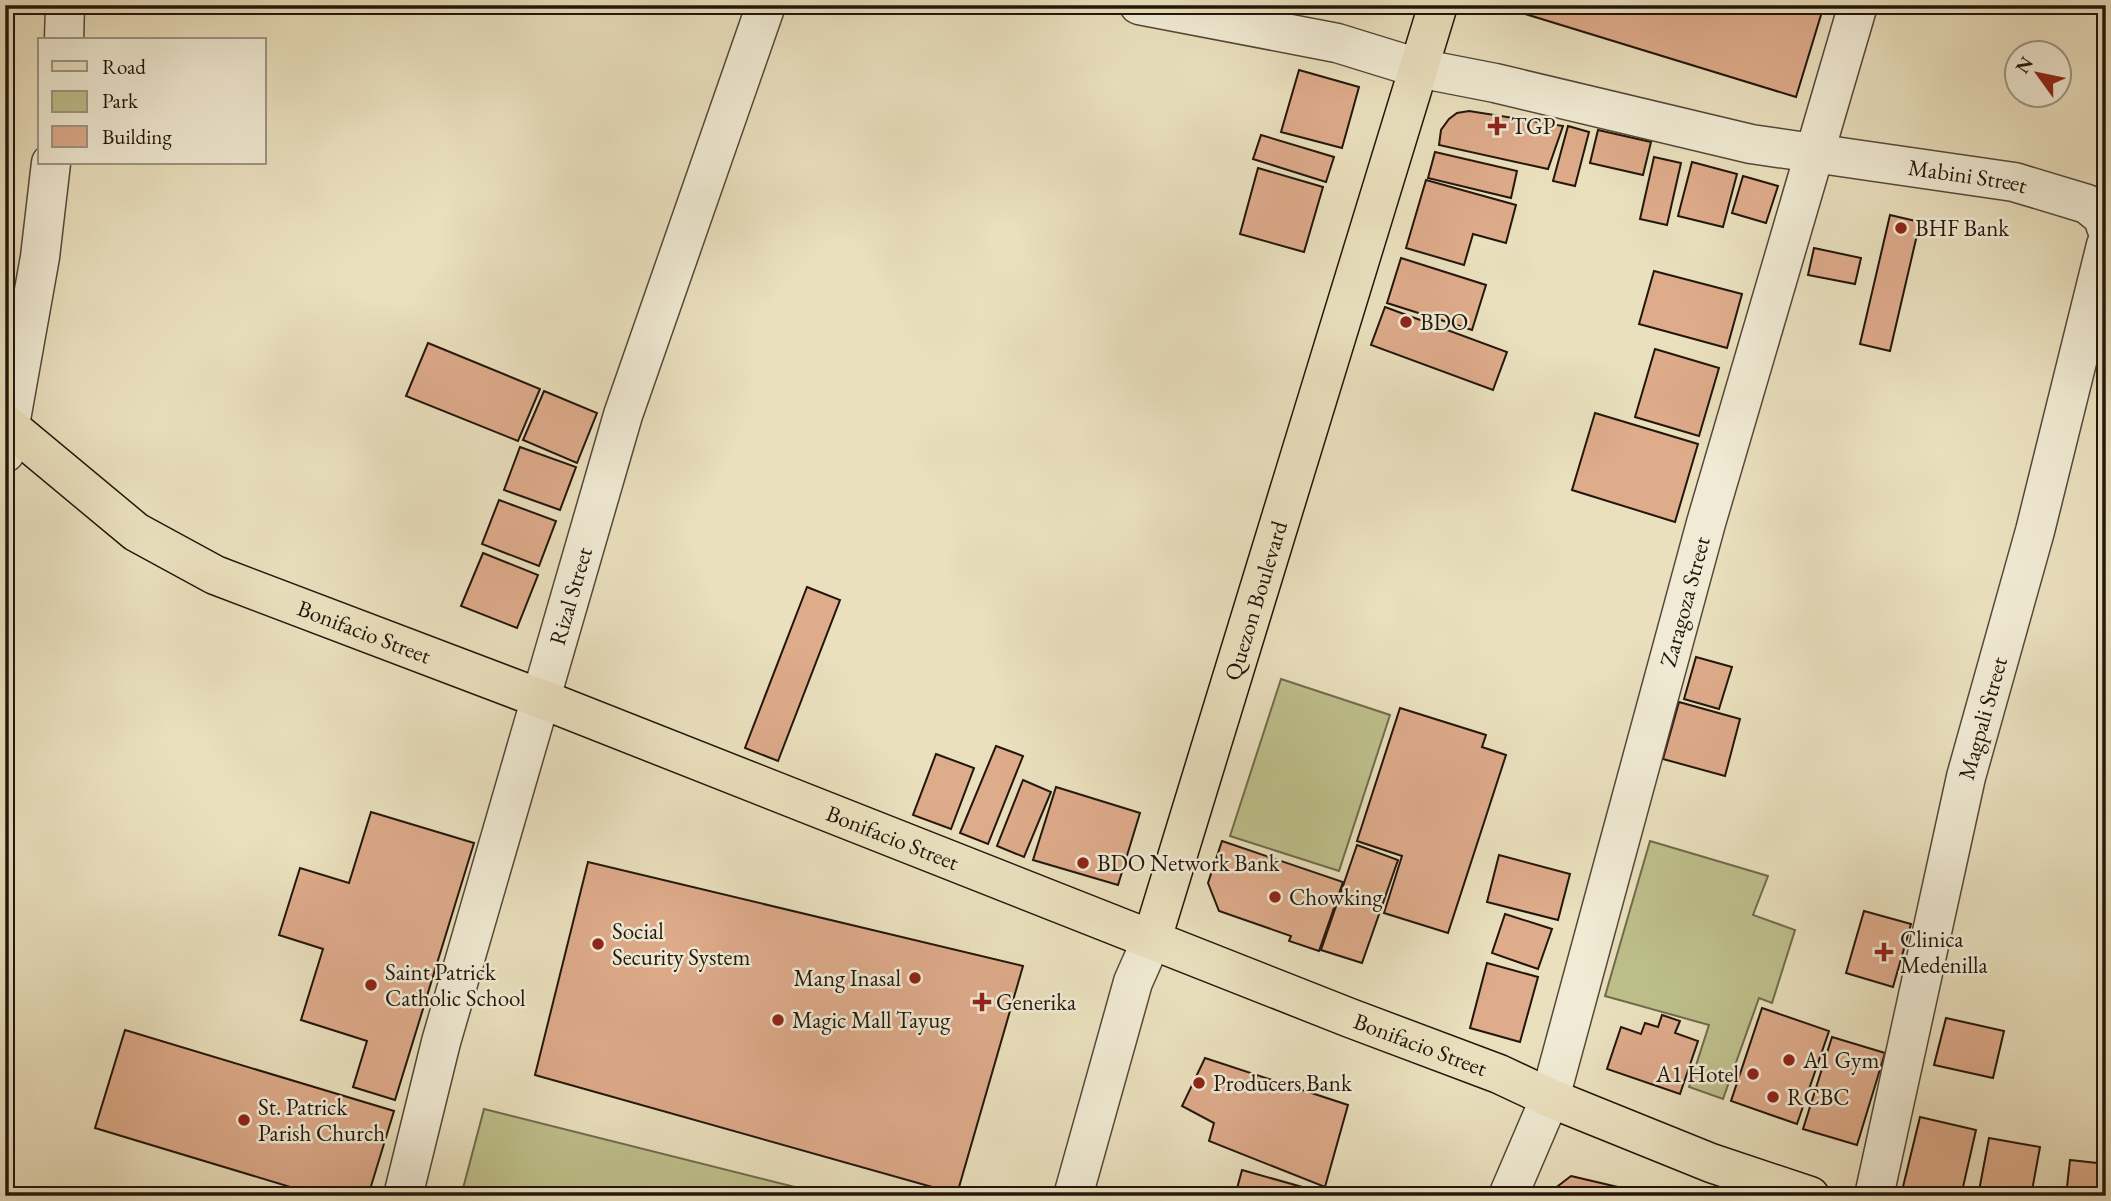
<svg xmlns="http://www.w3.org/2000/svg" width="2111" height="1201" font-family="'EB Garamond',serif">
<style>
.green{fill:#bec08c;stroke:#706b4c;stroke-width:2}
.building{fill:#deab8b;stroke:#22160c;stroke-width:2}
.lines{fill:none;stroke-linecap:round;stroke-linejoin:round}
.minor-casing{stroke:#544838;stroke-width:41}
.major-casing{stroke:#22160c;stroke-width:41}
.minor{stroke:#f1ebd5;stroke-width:38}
.major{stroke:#eae0be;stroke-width:38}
.poi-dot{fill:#8f2418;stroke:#f1ebd5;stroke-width:2.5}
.labels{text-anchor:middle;stroke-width:5;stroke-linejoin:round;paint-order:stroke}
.poi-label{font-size:23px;fill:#22160c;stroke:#f1ebd5;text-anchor:start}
.street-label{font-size:23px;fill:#22160c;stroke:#f1ebd5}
</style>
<rect width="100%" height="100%" fill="#eae0be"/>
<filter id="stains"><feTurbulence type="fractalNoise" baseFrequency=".00286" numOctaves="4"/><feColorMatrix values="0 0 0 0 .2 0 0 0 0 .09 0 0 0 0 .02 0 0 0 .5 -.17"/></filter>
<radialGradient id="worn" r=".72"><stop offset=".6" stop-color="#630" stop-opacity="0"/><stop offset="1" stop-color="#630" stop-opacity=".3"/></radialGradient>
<g class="green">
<polygon points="1281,679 1390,715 1339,871 1230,836"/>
<polygon points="1650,841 1768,876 1753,915 1795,930 1772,1003 1759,998 1723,1099 1689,1087 1709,1025 1605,996"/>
<polygon points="484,1109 831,1196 461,1196"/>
</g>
<g class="building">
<polygon points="1496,5 1824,5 1796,97"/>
<polygon points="1299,70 1359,87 1342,148 1281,132"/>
<polygon points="1469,111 1563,126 1548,169 1439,145 1441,130 1449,119 1457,113"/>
<polygon points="1568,126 1589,132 1575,186 1553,181"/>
<polygon points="1598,130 1651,142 1643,175 1590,163"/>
<polygon points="1261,135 1334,157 1326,182 1253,159"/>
<polygon points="1435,152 1517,171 1511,198 1428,178"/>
<polygon points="1654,157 1681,163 1667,225 1640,219"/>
<polygon points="1692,162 1737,174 1723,227 1678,216"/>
<polygon points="1258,168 1323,187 1304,252 1240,234"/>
<polygon points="1743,176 1778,186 1766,223 1732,213"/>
<polygon points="1426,180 1516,205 1506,243 1473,234 1464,265 1406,248"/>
<polygon points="1890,215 1920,222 1890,351 1860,344"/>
<polygon points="1814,248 1861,258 1855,284 1808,275"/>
<polygon points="1401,258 1486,285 1472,330 1387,303"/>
<polygon points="1654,271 1742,294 1727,348 1639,324"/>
<polygon points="1385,307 1507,352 1493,390 1371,345"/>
<polygon points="428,343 540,389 518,441 406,396"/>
<polygon points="1655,349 1719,368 1699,436 1635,417"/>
<polygon points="544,391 597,413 577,463 523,440"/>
<polygon points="1595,413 1698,444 1675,522 1572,490"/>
<polygon points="520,447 576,467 560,510 504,490"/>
<polygon points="499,500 556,521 539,566 482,544"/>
<polygon points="483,553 538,575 517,628 461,606"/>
<polygon points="807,587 840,600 778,761 745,748"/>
<polygon points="1696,657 1732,667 1719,709 1684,699"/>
<polygon points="1679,702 1740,719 1725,776 1663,759"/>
<polygon points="1400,708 1486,735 1482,747 1506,755 1448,933 1384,913 1402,856 1357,841"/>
<polygon points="996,746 1023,756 988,844 960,833"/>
<polygon points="936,754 974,768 951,829 913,815"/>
<polygon points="1023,780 1051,792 1024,857 997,846"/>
<polygon points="1056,787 1140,813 1118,885 1033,860"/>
<polygon points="371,812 474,843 395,1100 353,1087 367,1041 301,1020 323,949 279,935 300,868 349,883"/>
<polygon points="1222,841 1343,882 1319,951 1289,941 1291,936 1219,911 1208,883"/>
<polygon points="1357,845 1398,860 1362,963 1321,950"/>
<polygon points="1499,855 1570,874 1558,920 1487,902"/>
<polygon points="588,862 1023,966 957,1194 535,1075"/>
<polygon points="1864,911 1911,924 1893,987 1846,973"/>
<polygon points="1505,914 1552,929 1538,969 1492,953"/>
<polygon points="1487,963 1538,977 1520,1042 1470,1028"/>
<polygon points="1762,1008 1829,1031 1797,1124 1731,1101"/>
<polygon points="1662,1015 1680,1021 1675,1033 1698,1041 1680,1094 1607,1069 1621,1027 1641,1034 1645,1023 1658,1027"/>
<polygon points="1946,1018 2004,1031 1993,1078 1934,1065"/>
<polygon points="125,1030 394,1111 368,1196 320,1196 95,1128"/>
<polygon points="1832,1037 1885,1053 1857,1145 1803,1129"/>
<polygon points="1205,1058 1348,1105 1325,1187 1209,1141 1214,1123 1182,1106"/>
<polygon points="1920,1117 1976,1130 1961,1196 1901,1195"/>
<polygon points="1989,1138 2040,1147 2031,1196 1978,1196"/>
<polygon points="2070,1160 2106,1164 2106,1196 2066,1196"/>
<polygon points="1242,1170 1327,1194 1326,1196 1235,1196"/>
<polygon points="1571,1176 1622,1188 1619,1196 1552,1196 1554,1189"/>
</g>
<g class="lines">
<defs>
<g id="minor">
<path id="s1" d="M1139,5L1337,43L1418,68L1495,83L1751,144L2014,182L2087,204L2103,217L2106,227"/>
<polyline points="64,40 65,5"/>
<polyline points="5,453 40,257 51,163"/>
<path id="s2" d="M403,1196L441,1042L623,415L766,5"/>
<polyline points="1073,1196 1133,982 1152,939"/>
<path id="s3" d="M1508,1196L1550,1098L1706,523L1858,5"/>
<path id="s4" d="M1874,1196L1966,777L2035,531L2106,245"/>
</g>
<g id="major">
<path id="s5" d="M5,423L136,532L215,575L539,698L1350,1018L1499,1074L1550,1098L1711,1163L1810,1196"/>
<path id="s6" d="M1152,939L1438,5"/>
</g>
</defs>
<use href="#minor" class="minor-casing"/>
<use href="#major" class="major-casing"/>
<use href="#minor" class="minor"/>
<use href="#major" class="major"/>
</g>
<g class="poi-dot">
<path d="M1493.5 115.5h7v7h7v7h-7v7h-7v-7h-7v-7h7z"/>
<circle cx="1901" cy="228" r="7"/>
<circle cx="1406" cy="322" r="7"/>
<circle cx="1083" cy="863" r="7"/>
<circle cx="1275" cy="897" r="7"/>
<circle cx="598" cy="944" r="7"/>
<path d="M1880.5 941.5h7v7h7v7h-7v7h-7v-7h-7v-7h7z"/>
<circle cx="915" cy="978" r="7"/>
<circle cx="371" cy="985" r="7"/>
<path d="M978.5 991.5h7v7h7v7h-7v7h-7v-7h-7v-7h7z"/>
<circle cx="778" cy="1020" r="7"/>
<circle cx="1789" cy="1060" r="7"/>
<circle cx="1753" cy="1074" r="7"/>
<circle cx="1199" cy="1083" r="7"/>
<circle cx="1773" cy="1097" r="7"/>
<circle cx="244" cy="1120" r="7"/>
</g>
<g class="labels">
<g class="poi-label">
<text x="1511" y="134">TGP</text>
<text x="1915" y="236">BHF Bank</text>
<text x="1420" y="330">BDO</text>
<text x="1097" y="871">BDO Network Bank</text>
<text x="1289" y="905">Chowking</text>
<text x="612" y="939">Social<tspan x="612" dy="26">Security System</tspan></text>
<text x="1900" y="947">Clinica<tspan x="1900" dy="26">Medenilla</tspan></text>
<text x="385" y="980">Saint Patrick<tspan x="385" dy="26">Catholic School</tspan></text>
<text x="901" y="986" text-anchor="end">Mang Inasal</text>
<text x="996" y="1010">Generika</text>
<text x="792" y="1028">Magic Mall Tayug</text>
<text x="1803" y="1068">A1 Gym</text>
<text x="1739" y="1082" text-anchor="end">A1 Hotel</text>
<text x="1213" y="1091">Producers Bank</text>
<text x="1787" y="1105">RCBC</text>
<text x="258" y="1115">St. Patrick<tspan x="258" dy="26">Parish Church</tspan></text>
</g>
<g class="street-label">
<text dy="8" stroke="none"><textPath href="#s1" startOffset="847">Mabini Street</textPath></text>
<text dy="8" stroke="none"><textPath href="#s2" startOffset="623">Rizal Street</textPath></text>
<text dy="8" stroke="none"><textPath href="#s6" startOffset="354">Quezon Boulevard</textPath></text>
<text dy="8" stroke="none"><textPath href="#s3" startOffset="621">Zaragoza Street</textPath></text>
<text dy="8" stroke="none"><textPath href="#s5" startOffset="420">Bonifacio Street</textPath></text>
<text dy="8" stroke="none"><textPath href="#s4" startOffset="490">Magpali Street</textPath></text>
<text dy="8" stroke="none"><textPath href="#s5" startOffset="987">Bonifacio Street</textPath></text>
<text dy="8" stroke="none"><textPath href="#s5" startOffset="1554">Bonifacio Street</textPath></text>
</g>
</g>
<rect width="2111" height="1201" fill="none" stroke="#eae0be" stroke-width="28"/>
<rect x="7" y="7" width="2097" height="1187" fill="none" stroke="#22160c" stroke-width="3.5"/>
<rect x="14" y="14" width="2083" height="1173" fill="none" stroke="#22160c" stroke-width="2"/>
<rect x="38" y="38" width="228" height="126" fill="#f1ebd5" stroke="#9e9685" stroke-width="2"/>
<rect x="52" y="61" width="35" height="10" fill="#eae0be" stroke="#9e9685" stroke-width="2"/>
<text x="102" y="74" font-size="21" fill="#22160c">Road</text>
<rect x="52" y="91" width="35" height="21" fill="#bec08c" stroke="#9e9685" stroke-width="2"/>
<text x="102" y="108" font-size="21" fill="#22160c">Park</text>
<rect x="52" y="126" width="35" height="21" fill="#deab8b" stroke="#9e9685" stroke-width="2"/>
<text x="102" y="144" font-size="21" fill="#22160c">Building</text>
<g transform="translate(2038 74) rotate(303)"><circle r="33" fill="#f1ebd5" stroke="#9e9685" stroke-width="2"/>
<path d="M0-5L12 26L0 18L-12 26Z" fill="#8f2418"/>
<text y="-10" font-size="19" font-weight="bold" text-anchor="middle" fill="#22160c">N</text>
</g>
<rect width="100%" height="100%" filter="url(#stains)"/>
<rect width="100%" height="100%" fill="url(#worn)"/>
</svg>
